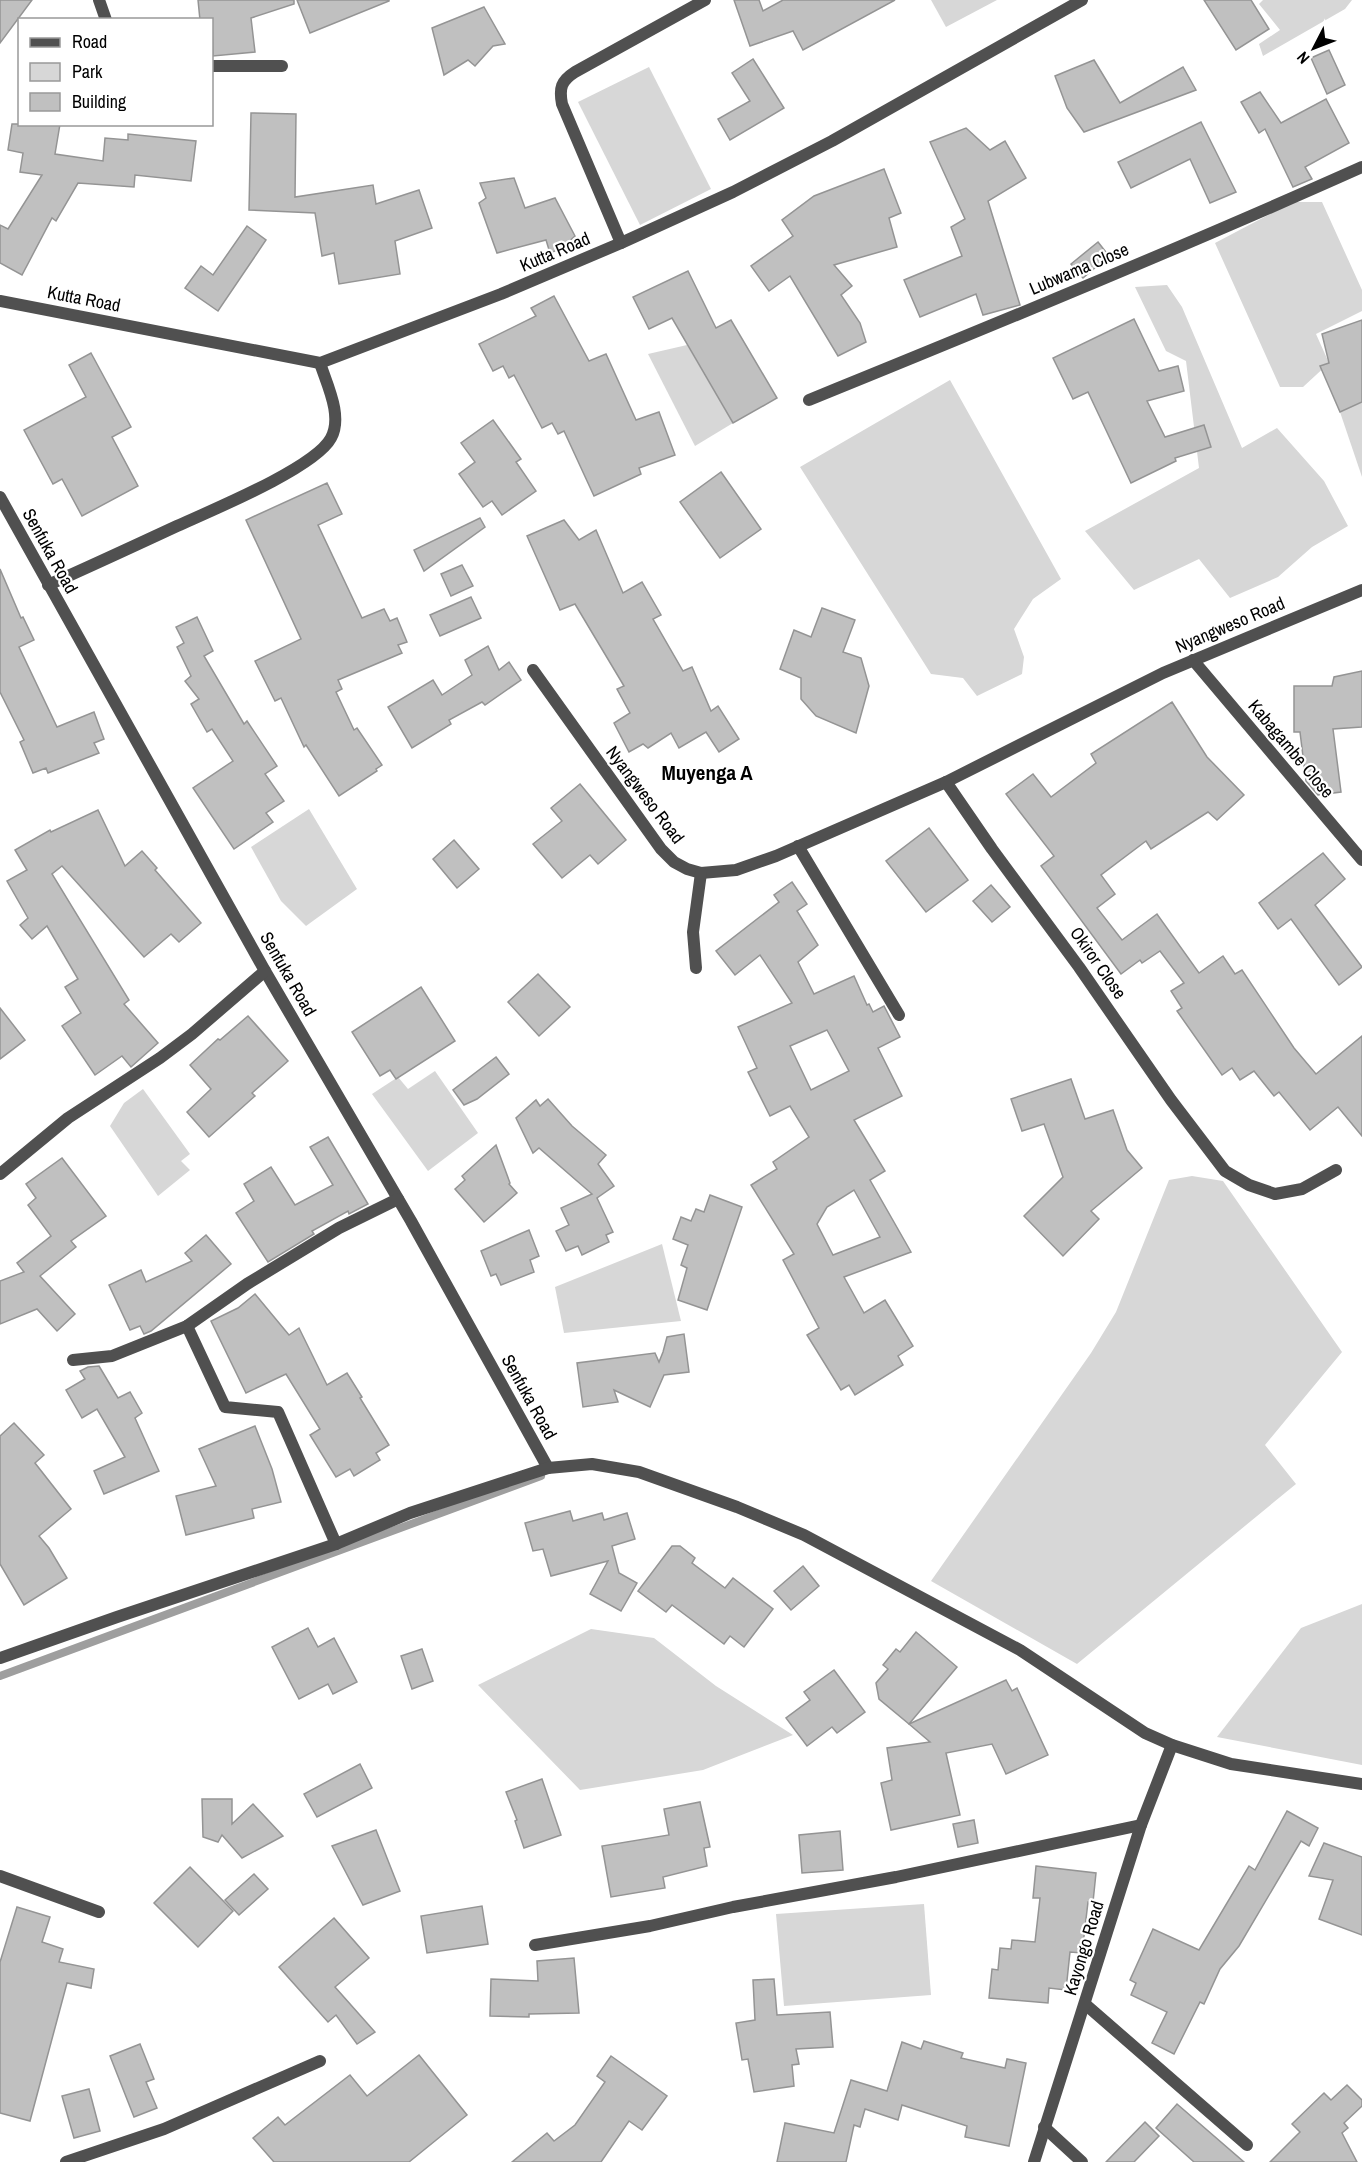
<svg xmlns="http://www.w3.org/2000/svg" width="1362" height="2162" font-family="'Archivo Narrow',sans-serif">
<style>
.green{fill:#d7d7d7}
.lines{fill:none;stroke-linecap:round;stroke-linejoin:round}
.stream{stroke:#9e9e9e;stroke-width:8}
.building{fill:#c0c0c0;stroke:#949494;stroke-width:1.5;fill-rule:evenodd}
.street{stroke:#505050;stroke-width:12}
.labels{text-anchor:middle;stroke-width:4.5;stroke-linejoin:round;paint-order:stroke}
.street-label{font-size:18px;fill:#000;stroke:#fff}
.quarter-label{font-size:21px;font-weight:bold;fill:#000;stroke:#fff}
</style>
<rect width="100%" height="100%" fill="#fff"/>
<g class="green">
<polygon points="931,0 997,0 946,27"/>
<polygon points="1263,0 1352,0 1345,9 1263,56 1259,44 1280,30 1259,4"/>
<polygon points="649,67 711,189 640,225 578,102"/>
<polygon points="1293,202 1322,202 1362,290 1362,311 1316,334 1329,363 1303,387 1280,387 1215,243"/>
<polygon points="1167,285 1182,307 1242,448 1277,428 1324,481 1348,526 1312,547 1278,577 1230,598 1199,559 1134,590 1085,531 1199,468 1186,361 1166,351 1135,287"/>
<polygon points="687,345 733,423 695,446 648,354"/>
<polygon points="950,380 1061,579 1033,599 1014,629 1024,657 1022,674 977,696 963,678 931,674 800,467"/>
<polygon points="1362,402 1362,477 1340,412"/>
<polygon points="309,809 357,889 306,926 281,901 251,847"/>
<polygon points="435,1071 478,1133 428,1171 372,1094 398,1077 408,1089"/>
<polygon points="143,1089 190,1154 181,1161 190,1170 158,1196 110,1126 124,1103"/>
<polygon points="1192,1176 1223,1181 1342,1352 1265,1445 1296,1484 1077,1664 931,1581 1091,1353 1116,1312 1169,1180"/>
<polygon points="662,1244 681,1321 564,1333 555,1287"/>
<polygon points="1362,1604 1362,1765 1217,1737 1301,1628"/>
<polygon points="591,1629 654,1638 716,1686 793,1735 703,1770 580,1790 478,1685"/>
<polygon points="924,1904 931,1995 784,2006 776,1914"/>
</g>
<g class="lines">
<polyline class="stream" points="0,1676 541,1476"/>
</g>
<g class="building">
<polygon points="0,0 32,0 0,43"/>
<polygon points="198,0 294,0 294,4 251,18 255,52 213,56 212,20 200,20"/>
<polygon points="297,0 389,0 389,1 310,33"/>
<polygon points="734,0 759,0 763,11 783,0 895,0 803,50 793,31 750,46"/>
<polygon points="1204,0 1251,0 1269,29 1236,50"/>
<polygon points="484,7 505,44 493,46 475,66 468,60 444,75 432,28"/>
<polygon points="1329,50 1345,85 1327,94 1311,58"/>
<polygon points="753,59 784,108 730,140 718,119 750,101 732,73"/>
<polygon points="1094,60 1120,103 1183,67 1196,90 1084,132 1067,108 1055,76"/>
<polygon points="1260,92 1281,123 1326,99 1349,143 1305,167 1312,179 1293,187 1265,129 1259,133 1241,102"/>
<polygon points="251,113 296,114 295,197 373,185 376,204 419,190 432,228 395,241 400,274 339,284 334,253 322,256 315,213 249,210"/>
<polygon points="1201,122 1236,192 1210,203 1190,159 1131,188 1118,162"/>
<polygon points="12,124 60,124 55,154 103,161 105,138 128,140 128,134 196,141 191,181 135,175 134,187 78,183 56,221 52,218 22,275 0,263 0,225 8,229 42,175 20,172 23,153 8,150"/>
<polygon points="966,128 990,150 1005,141 1026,178 988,201 1020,305 983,315 976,294 920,317 904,280 962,256 951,227 965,219 930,142"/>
<polygon points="884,169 901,213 889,218 897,247 834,265 852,286 841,295 860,323 866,342 838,356 790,276 769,291 751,266 793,236 782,220 814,196"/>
<polygon points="514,178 525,208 555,198 575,236 562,248 550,253 546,240 497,253 479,203 486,198 480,183"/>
<polygon points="247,226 266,240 218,311 185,288 201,266 213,275"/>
<polygon points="1098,242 1109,256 1083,278 1071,264"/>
<polygon points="688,271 716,328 731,320 777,398 733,423 672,318 649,329 633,297"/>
<polygon points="554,296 589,361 606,354 636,420 659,412 675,455 639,468 641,474 594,496 564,431 558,434 552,423 542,428 514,375 509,378 503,366 493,371 479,344 536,316 531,308"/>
<polygon points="1134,319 1159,371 1178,366 1184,391 1147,401 1165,437 1204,425 1211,447 1175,458 1176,461 1131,483 1088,392 1073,399 1053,358"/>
<polygon points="1362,320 1362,402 1340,412 1320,366 1329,363 1322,334"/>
<polygon points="91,353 131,427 112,437 138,486 82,516 62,479 53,484 24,430 86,397 69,365"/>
<polygon points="493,420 521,459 516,462 536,491 502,515 492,501 483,507 459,474 475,462 461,443"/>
<polygon points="721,472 761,529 720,558 680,502"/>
<polygon points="327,483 342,514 318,525 362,618 384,609 390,621 397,618 407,642 398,645 402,653 338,680 342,689 336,692 354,730 357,728 382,765 376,769 377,771 339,796 306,745 304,747 281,698 275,701 255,661 301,639 246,520"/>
<polygon points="480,518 485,527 424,571 414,550"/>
<polygon points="564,520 579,540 596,530 623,593 642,582 661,615 653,619 683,671 692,667 711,711 718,706 739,739 719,752 706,732 679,748 671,733 648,748 643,744 629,752 614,723 630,713 617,689 624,686 575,604 560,610 527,536"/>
<polygon points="462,565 473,586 451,596 441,574"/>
<polygon points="0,569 21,618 23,617 34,640 19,647 57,727 94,712 104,739 94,743 99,753 48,773 46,768 33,773 20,742 24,740 0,692"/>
<polygon points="471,597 481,618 440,636 430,615"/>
<polygon points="822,608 855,620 843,652 861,658 869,686 856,733 816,716 801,699 801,678 780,669 794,630 811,637"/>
<polygon points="197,617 213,651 204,656 244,724 247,721 277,766 265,774 284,801 266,813 273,822 234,849 193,788 233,761 212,729 207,732 191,704 199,699 185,681 191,676 177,647 184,643 176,627"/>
<polygon points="488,646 499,670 509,662 521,680 485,705 482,702 449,720 451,724 412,748 388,707 433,680 442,695 472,675 465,660"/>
<polygon points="1362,671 1362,727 1333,729 1341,792 1318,795 1306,781 1300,732 1294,732 1294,686 1332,686 1334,677"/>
<polygon points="1172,702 1207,757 1244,795 1217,820 1208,812 1151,849 1146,841 1101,875 1115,894 1097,908 1122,940 1157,914 1199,973 1223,956 1235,974 1242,970 1294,1048 1316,1074 1362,1036 1362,1136 1338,1107 1310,1130 1279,1092 1274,1096 1254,1071 1240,1080 1232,1068 1222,1075 1177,1011 1182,1008 1171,991 1184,983 1160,951 1142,963 1140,960 1121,974 1041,866 1054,856 1006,794 1033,774 1051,797 1096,763 1091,754"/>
<polygon points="580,784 626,840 598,864 590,855 562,878 533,844 562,821 551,808"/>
<polygon points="98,810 125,866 142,851 157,868 155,870 201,923 179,942 171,934 144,957 62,866 52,874 129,1000 124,1004 158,1043 131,1067 122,1056 95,1075 62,1026 81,1013 65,987 78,979 47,926 32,939 20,925 28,918 7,881 27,870 15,850 50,830 51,832"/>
<polygon points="929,828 968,880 926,912 886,861"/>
<polygon points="454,840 479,869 457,888 433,859"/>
<polygon points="1323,853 1345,879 1315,905 1362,967 1339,985 1291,919 1278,929 1259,903"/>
<path d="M792,882L807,904L797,911L818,945L798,962L814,994L854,976L867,1005L869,1004L873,1012L884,1006L900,1037L878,1048L902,1096L854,1120L885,1171L870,1180L911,1252L844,1277L864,1313L885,1300L913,1346L898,1356L903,1365L855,1395L849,1385L841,1390L807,1335L819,1328L783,1260L794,1254L751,1185L777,1169L773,1162L809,1137L790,1106L770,1116L748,1072L757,1068L738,1027L792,1003L760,955L735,975L716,951L779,902L774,895ZM827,1030L849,1071L811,1090L790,1046ZM854,1190L880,1237L833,1255L817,1224L827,1207Z"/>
<polygon points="991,885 1010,907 992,922 973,901"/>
<polygon points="538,974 570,1007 539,1036 508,1002"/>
<polygon points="421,987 455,1041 396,1079 390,1070 380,1076 352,1032"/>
<polygon points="0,1008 25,1040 0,1059"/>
<polygon points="248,1016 288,1061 252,1093 255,1096 209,1137 187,1112 211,1089 190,1065 218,1039 220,1040"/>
<polygon points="496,1057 509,1074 477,1099 464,1105 453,1090"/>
<polygon points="1071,1079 1085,1119 1113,1110 1127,1150 1142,1168 1091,1211 1099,1219 1063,1256 1024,1216 1063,1177 1044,1124 1022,1131 1011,1099"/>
<polygon points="548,1099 572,1126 606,1155 598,1164 614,1186 597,1198 613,1232 606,1235 609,1242 582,1255 578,1246 566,1251 556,1231 569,1225 561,1208 592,1194 539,1148 533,1153 516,1118 536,1100 540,1106"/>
<polygon points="328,1137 368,1204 349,1214 348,1211 312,1231 314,1234 268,1262 236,1213 254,1201 244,1184 271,1167 295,1205 333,1185 310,1147"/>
<polygon points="496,1145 510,1183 509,1184 517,1193 484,1222 455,1189 465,1180 462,1176"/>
<polygon points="62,1158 106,1216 71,1241 76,1247 40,1276 75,1314 57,1331 37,1309 0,1324 0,1281 24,1272 17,1263 51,1236 28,1205 36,1198 26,1184"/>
<polygon points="710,1195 742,1207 707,1310 678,1300 687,1268 681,1265 688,1245 673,1239 681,1217 691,1221 696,1209 704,1212"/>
<polygon points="529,1230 539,1256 530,1260 534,1272 501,1285 496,1274 491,1276 481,1251"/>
<polygon points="206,1235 231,1264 151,1331 144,1334 140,1326 130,1330 109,1285 141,1270 146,1282 192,1261 185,1253"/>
<polygon points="255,1294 289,1335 299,1328 327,1385 347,1373 362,1397 360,1398 389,1445 376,1453 380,1460 354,1476 350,1469 336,1477 310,1435 320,1429 286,1374 246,1393 211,1321 238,1308"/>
<polygon points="684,1334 689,1372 664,1375 650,1407 614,1390 618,1402 583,1407 577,1363 655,1353 659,1362 663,1352 667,1337"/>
<polygon points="99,1366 118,1398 130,1392 142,1413 135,1418 159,1471 104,1494 94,1471 125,1457 97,1409 82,1418 66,1390 85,1379 80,1371 88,1367"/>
<polygon points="14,1423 44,1455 35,1463 71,1509 39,1536 49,1548 67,1578 24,1605 0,1564 0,1436"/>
<polygon points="255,1426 272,1469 281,1502 252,1509 254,1518 186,1535 176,1496 216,1486 199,1449"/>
<polygon points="570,1511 573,1521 602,1513 604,1520 627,1513 635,1539 612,1546 619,1573 637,1583 621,1611 590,1594 608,1561 551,1576 543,1549 533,1551 525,1523"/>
<polygon points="672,1546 680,1546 695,1558 692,1563 725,1588 733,1578 773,1609 744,1647 730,1636 724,1644 672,1605 666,1612 638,1591"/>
<polygon points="803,1566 819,1586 791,1610 774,1591"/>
<polygon points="308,1628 318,1647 334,1638 357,1682 333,1694 328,1684 299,1699 272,1647"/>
<polygon points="916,1632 957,1667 909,1724 879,1699 876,1683 888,1669 883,1665 896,1649 900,1652"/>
<polygon points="422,1649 433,1681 412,1689 401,1656"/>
<polygon points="834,1670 865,1712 837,1733 832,1727 807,1746 786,1718 810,1700 804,1692"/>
<polygon points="1006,1680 1012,1691 1017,1688 1048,1755 1006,1774 992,1744 946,1753 960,1815 891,1830 881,1783 892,1780 887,1748 930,1742 909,1724"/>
<polygon points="360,1764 372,1788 317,1817 304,1794"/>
<polygon points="542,1779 561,1835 524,1848 515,1821 517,1820 506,1792"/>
<polygon points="202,1799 232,1799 232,1824 253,1804 283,1836 242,1858 222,1835 218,1842 203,1837"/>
<polygon points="700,1802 710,1847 704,1848 707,1866 663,1877 665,1888 611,1897 602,1846 669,1835 664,1809"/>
<polygon points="1287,1811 1318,1828 1309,1846 1301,1841 1239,1946 1220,1969 1204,2004 1200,2002 1174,2054 1152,2043 1167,2012 1131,1995 1136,1983 1130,1980 1153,1929 1199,1950 1249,1866 1255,1870"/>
<polygon points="974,1820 978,1843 958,1847 953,1824"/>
<polygon points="376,1830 400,1891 363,1905 332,1846"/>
<polygon points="840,1831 843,1870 802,1873 799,1835"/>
<polygon points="1324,1843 1362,1857 1362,1935 1319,1919 1333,1880 1309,1876"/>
<polygon points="1036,1866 1096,1873 1093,1902 1088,1902 1082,1953 1070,1952 1066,1990 1049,1988 1048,2003 989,1998 992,1969 998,1970 1000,1948 1011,1949 1012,1940 1035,1942 1040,1898 1033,1898"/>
<polygon points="190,1867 233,1911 198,1947 154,1903"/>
<polygon points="254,1874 268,1889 239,1915 225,1900"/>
<polygon points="482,1906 488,1944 427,1953 421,1916"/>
<polygon points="17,1907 50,1917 42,1942 63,1949 59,1962 94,1969 91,1988 67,1983 30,2121 0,2113 0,1962"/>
<polygon points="334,1918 369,1958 335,1987 375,2032 357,2044 336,2015 328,2022 279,1967"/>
<polygon points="574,1958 579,2013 529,2014 529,2017 490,2016 491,1979 538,1981 537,1961"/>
<polygon points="774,1979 777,2015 830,2012 833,2047 796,2049 799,2064 792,2065 794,2086 754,2092 748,2059 742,2060 736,2023 755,2020 753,1980"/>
<polygon points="924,2041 963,2053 961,2058 1005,2068 1007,2059 1026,2063 1009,2146 965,2137 967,2126 902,2105 898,2120 865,2109 860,2127 854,2125 846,2162 777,2162 785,2123 834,2133 851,2080 887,2091 902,2042 921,2049"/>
<polygon points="140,2044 154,2079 146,2082 157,2108 134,2117 110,2056"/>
<polygon points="419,2055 467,2115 409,2162 274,2162 253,2138 278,2117 285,2125 350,2075 367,2096"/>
<polygon points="611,2056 667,2096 642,2130 629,2121 601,2162 512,2162 547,2133 554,2141 575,2125 605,2082 597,2076"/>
<polygon points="1347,2085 1362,2100 1362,2106 1344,2123 1348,2128 1342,2133 1357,2162 1270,2162 1300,2132 1292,2124 1324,2093 1331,2100"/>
<polygon points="89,2089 100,2131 74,2138 62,2096"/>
<polygon points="1177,2104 1244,2162 1194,2162 1156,2128"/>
<polygon points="1145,2122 1159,2136 1134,2162 1106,2162"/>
</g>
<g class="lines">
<g class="street">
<polyline points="99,0 106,20"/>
<polyline points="212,66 282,66"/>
<path d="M621,243L562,104C559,88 561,81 575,72L705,0"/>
<polyline points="0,301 320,363 501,294 621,243 733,192 832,141 1082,0"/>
<path d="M809,400C994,325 1179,249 1362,167"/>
<polyline points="0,497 265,971 411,1221 548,1468"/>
<path d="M48,585C91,566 134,546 177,526C210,511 315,468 331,438C343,416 327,385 320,363"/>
<polyline points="1193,660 1362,860"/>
<polyline points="533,670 661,849 674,862 687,869 701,873 736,870 776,856 946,782 1163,673 1362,590"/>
<polyline points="946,782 992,849 1079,967 1171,1100 1225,1171 1249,1185 1275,1194 1302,1189 1336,1170"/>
<polyline points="798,846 899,1015"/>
<polyline points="696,968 693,932 701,873"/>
<polyline points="0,1174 68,1118 160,1058 192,1034 265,971"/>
<polyline points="187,1326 225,1407 278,1412 336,1544"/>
<polyline points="73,1360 112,1356 187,1326 247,1284 339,1228 398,1199"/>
<polyline points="0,1658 117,1617 336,1544 410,1513 548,1468 592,1464 639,1472 737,1507 804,1535 1020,1650 1145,1733 1172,1745 1231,1764 1362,1784"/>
<polyline points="0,1876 99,1912"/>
<polyline points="535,1945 650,1926 733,1907 896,1877 1141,1825"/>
<polyline points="1085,2004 1247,2145"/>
<polyline points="1044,2127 1082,2162"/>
<polyline points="66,2162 164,2129 320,2061"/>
<polyline points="1034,2162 1141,1825 1172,1745"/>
</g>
</g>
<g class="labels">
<g class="street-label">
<text transform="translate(555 252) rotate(-23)" y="6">Kutta Road</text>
<text transform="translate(1079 269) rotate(-23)" y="6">Lubwama Close</text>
<text transform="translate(84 299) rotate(11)" y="6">Kutta Road</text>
<text transform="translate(50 551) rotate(61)" y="6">Senfuka Road</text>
<text transform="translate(1230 625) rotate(-23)" y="6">Nyangweso Road</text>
<text transform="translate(1291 749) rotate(50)" y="6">Kabagambe Close</text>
<text transform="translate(645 795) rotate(53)" y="6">Nyangweso Road</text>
<text transform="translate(1098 963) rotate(55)" y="6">Okiror Close</text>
<text transform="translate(288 974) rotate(60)" y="6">Senfuka Road</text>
<text transform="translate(529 1397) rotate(61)" y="6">Senfuka Road</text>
<text transform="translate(1084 1948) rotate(-73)" y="6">Kayongo Road</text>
</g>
<g class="quarter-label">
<text x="707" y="780">Muyenga A</text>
</g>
</g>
<rect x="18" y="18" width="195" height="108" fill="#ffffff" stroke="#999999" stroke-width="1.5"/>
<rect x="30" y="38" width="30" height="9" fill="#505050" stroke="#999999" stroke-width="1.5"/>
<text x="72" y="48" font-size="18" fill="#000000">Road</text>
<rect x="30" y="63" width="30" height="18" fill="#d7d7d7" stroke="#999999" stroke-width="1.5"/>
<text x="72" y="78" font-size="18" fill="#000000">Park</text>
<rect x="30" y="93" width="30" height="18" fill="#c0c0c0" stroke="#999999" stroke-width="1.5"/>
<text x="72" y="108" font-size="18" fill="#000000">Building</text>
<g transform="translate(1314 48) rotate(228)" stroke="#ffffff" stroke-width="4.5" paint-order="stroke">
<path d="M0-4.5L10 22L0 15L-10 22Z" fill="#000000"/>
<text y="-9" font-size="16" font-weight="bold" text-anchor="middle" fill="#000000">N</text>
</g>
</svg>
